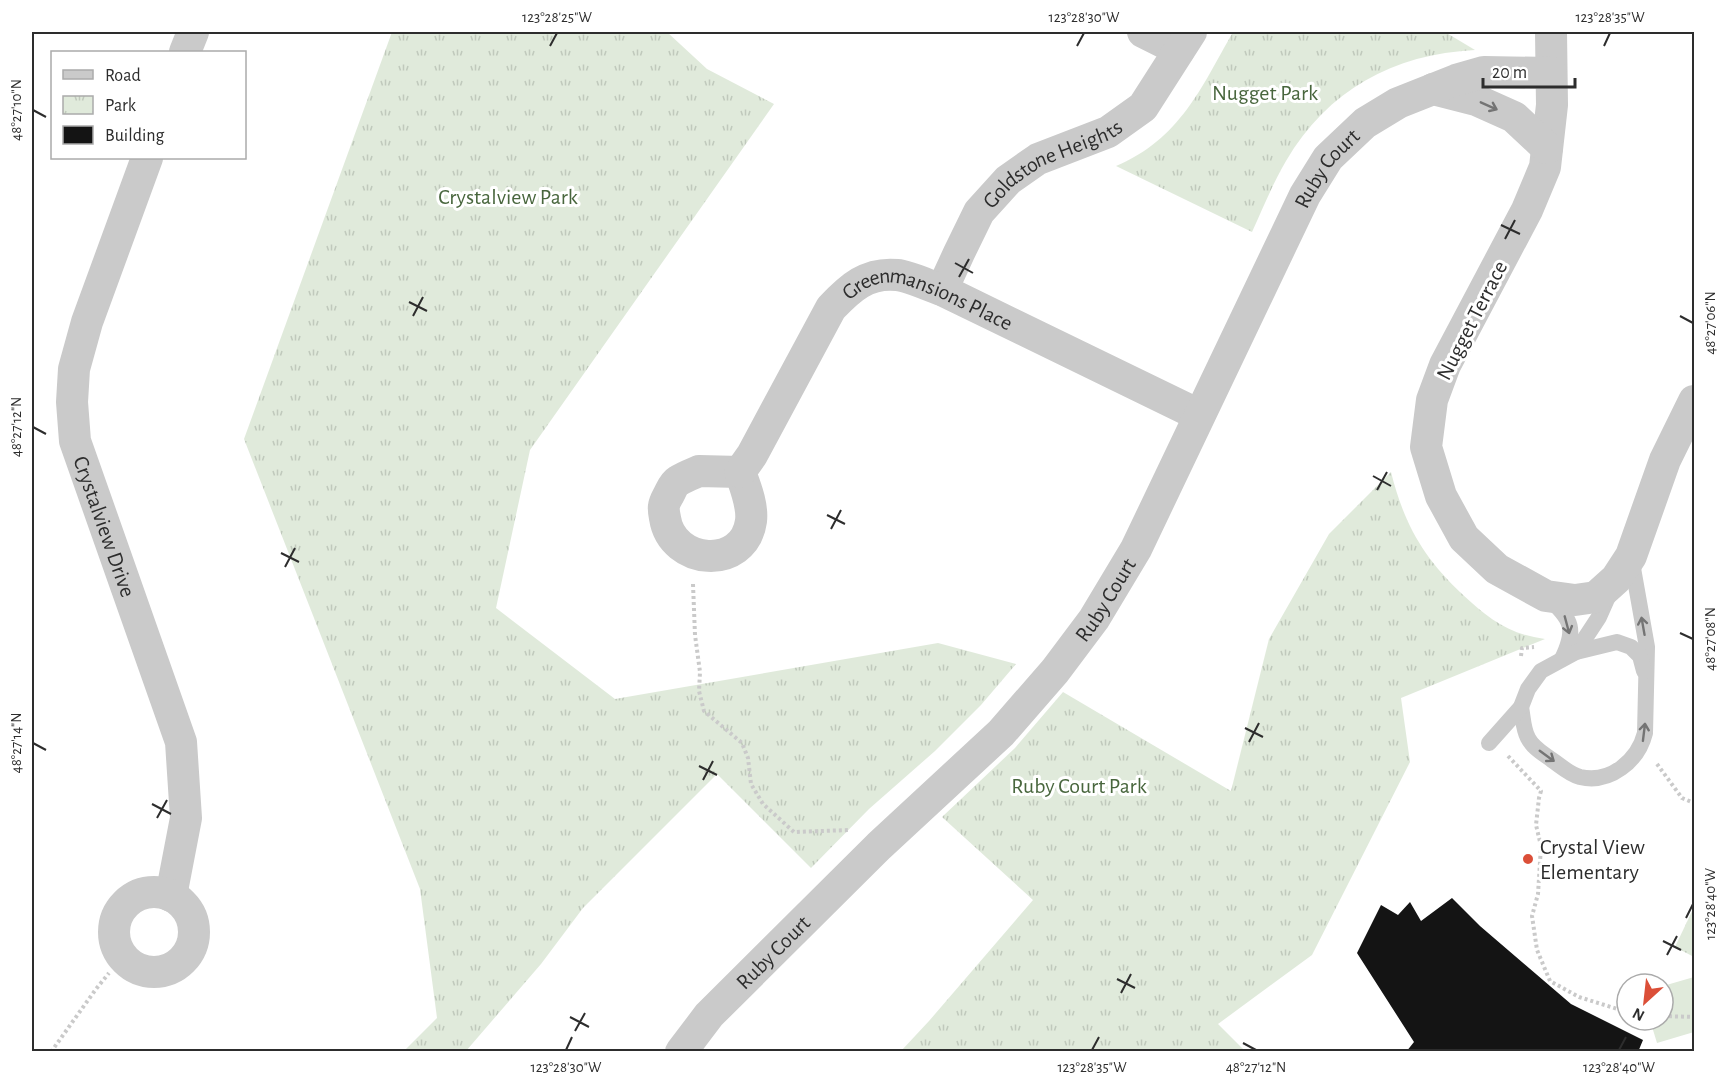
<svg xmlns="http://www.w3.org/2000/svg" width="1726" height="1083" font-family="'Alegreya Sans',sans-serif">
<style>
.grass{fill:#e0eadb}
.park{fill:url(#park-tufts)}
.building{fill:#141414}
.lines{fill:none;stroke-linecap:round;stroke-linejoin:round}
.path{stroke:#cacaca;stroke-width:4;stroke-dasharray:3 3;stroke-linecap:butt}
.service{stroke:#cacaca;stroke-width:16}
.minor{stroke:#cacaca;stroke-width:32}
.oneway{stroke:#747474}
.ticks{fill:none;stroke:#2d2d2d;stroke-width:2}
.poi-dot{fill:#db4f38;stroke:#fff;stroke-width:2}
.labels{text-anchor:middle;stroke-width:6;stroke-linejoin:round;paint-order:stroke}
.park-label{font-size:22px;fill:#48663d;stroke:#fff}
.street-label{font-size:22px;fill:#2d2d2d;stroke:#fff}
.poi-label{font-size:22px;fill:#2d2d2d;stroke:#fff;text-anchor:start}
.neatline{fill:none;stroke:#2d2d2d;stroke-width:2}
.ticks-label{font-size:15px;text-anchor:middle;fill:#2d2d2d}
</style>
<defs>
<pattern id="park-tufts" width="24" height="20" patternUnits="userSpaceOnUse" patternTransform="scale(1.5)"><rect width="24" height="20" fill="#e0eadb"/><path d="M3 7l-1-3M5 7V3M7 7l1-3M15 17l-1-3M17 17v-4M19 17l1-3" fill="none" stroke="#c0c9bc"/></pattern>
</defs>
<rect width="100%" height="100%" fill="#fff"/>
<polygon class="grass" points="1694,977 1694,1032 1657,1043 1650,1020 1663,1020 1663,986"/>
<g class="park">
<polygon points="392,32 667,32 707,69 774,104 530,450 496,608 615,699 938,643 1016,664 981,705 935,751 869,809 811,868 717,774 583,908 541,964 466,1051 404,1051 437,1018 420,889 244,439"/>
<path d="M1233,32H1445L1475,50C1393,54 1328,90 1286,161C1273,183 1263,208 1252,232L1116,166C1180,139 1201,88 1233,32Z"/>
<path d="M1391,472C1404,524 1423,557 1462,594C1489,619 1508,634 1545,639L1401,698L1410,762L1312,955L1218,1024L1245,1051H901L929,1021L1033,900L942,817L1015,748L1063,692L1231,791L1269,639L1329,534Z"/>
<polygon points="1694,907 1694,957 1675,947"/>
</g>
<polygon class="building" points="1452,898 1480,926 1571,1004 1643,1040 1638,1052 1406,1052 1414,1042 1357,953 1381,905 1398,915 1410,902 1421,921"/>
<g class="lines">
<g class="path">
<polyline points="693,584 695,635 700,672 699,691 704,711 742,743 748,758 751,784 763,804 794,832 850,830"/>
<polyline points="1521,656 1522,648 1534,647"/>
<polyline points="1508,756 1541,791 1539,798 1536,825 1541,846 1538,894 1532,916 1537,950 1550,981 1579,997 1627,1012"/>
<polyline points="1657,764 1682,798 1694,803"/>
<polyline points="1663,1016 1694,1017"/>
<polyline points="51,1052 96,989 109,973"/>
</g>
<g class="service">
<path d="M1548,598C1573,620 1576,630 1562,659"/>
<polyline points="1576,652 1599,617 1611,590"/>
<path d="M1521,707C1523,717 1523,729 1528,738C1533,748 1544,754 1552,760C1561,766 1569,774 1580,777C1610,784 1638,761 1645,733L1647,647L1631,557"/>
<polyline points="1489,743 1521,707 1528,689 1541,671 1576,652 1617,642 1631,647 1640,656 1644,671"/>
</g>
<g class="minor">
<polyline points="1143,32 1179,50"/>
<polyline points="1551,32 1552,105 1545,167 1527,210 1445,365 1432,400 1426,447 1441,496 1464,538 1497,569 1546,596 1575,600 1596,597 1616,579 1631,556 1665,460 1694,401"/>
<polyline points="185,52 193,32"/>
<polyline points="1433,89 1476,100 1514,117 1547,148"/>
<path id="s1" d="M147,158L87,322L74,369L72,402L75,441L181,742L186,818L171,896"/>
<path id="s2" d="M942,290L959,253L979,212L1008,180L1038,159L1108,132L1143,107L1191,32"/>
<path d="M699,471L740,472C745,486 753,505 751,521C744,571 672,565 665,518C663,508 663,505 668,496C671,491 673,484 678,481C684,477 692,474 699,471Z"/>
<path id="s3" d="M740,472L752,455L831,308C850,288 867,272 897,275C909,276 930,286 942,290L1199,415"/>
<circle cx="154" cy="932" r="40"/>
<path id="s4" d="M681,1052L709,1015L879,846L1001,733L1055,671L1094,619L1136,549L1305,195L1328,158L1365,123L1398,103L1456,80L1484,72L1551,73"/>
</g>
</g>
<defs><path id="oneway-shaft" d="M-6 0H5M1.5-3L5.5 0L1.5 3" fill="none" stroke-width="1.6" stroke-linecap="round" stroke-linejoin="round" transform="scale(1.5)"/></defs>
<g class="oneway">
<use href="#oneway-shaft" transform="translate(1489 106) rotate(24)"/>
<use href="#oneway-shaft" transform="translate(1567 625) rotate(75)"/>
<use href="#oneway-shaft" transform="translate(1643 626) rotate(-100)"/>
<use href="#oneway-shaft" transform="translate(1644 732) rotate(-83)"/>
<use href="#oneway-shaft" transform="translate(1547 756) rotate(36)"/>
</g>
<path class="ticks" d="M550,46L557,33M1077,46L1084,33M1604,46L1610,33M33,110L46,117M1501,225L1520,234M1505,239L1515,220M955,263L973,273M959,277L969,259M409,302L427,311M413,316L423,297M1680,316L1693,323M33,427L46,434M1373,476L1391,486M1377,490L1387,472M827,515L845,524M831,529L841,510M281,553L299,562M285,567L295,548M1680,633L1693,639M1245,728L1263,737M1249,742L1259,723M33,743L46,750M699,766L717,775M703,780L713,761M152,804L171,814M157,818L167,800M1686,918L1693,904M1663,941L1681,950M1667,955L1677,936M1117,979L1135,988M1121,993L1131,974M570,1017L589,1027M575,1031L585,1013M1243,1043L1256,1050M566,1050L572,1037M1092,1050L1099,1037M1619,1050L1626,1037"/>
<circle class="poi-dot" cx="1528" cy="859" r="6"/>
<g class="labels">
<g class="park-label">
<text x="1265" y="100">Nugget Park</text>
<text x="508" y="204">Crystalview Park</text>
<text x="1079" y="793">Ruby Court Park</text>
</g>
<g class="street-label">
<text dy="8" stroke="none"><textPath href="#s2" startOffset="176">Goldstone Heights</textPath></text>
<text dy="8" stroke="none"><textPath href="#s4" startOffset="1108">Ruby Court</textPath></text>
<text dy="8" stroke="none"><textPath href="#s3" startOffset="298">Greenmansions Place</textPath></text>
<text transform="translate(1471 320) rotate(-63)" y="8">Nugget Terrace</text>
<text dy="8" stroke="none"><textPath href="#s1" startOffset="386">Crystalview Drive</textPath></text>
<text dy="8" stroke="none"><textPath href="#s4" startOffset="622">Ruby Court</textPath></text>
<text dy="8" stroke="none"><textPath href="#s4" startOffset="136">Ruby Court</textPath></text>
</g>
<g class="poi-label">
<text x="1540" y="854">Crystal View<tspan x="1540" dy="25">Elementary</tspan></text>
</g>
</g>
<rect width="1726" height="1083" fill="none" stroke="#ffffff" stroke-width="66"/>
<rect x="51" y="51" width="195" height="108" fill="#ffffff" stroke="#ababab" stroke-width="1.5"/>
<rect x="63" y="70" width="30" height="9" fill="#cacaca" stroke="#ababab" stroke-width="1.5"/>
<text x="105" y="81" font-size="18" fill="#2d2d2d">Road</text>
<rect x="63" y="96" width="30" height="18" fill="url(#park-tufts)" stroke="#ababab" stroke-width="1.5"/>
<text x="105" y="111" font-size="18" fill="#2d2d2d">Park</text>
<rect x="63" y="126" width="30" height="18" fill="#141414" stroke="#ababab" stroke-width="1.5"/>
<text x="105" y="141" font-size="18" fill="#2d2d2d">Building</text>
<g transform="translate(1645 1002) rotate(207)"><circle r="28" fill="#ffffff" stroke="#ababab" stroke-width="1.5"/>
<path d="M0-4.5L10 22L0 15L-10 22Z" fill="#db4f38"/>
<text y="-9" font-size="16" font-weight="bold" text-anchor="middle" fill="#2d2d2d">N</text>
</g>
<path d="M1483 78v9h92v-9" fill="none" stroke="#2d2d2d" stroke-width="3"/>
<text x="1492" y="78" font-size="18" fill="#2d2d2d" stroke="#ffffff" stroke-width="4.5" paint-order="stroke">20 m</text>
<rect x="33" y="33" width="1660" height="1017" class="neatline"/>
<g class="ticks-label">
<text x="557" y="22">123°28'25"W</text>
<text x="1084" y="22">123°28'30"W</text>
<text x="1610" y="22">123°28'35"W</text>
<text transform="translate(16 110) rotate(-90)" y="5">48°27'10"N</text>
<text transform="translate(1710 323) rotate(-90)" y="5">48°27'06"N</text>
<text transform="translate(16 427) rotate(-90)" y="5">48°27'12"N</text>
<text transform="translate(1710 639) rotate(-90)" y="5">48°27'08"N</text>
<text transform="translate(16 743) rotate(-90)" y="5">48°27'14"N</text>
<text transform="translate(1710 904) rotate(-90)" y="5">123°28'40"W</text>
<text x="566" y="1072">123°28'30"W</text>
<text x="1092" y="1072">123°28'35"W</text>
<text x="1256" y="1072">48°27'12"N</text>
<text x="1619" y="1072">123°28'40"W</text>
</g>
</svg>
